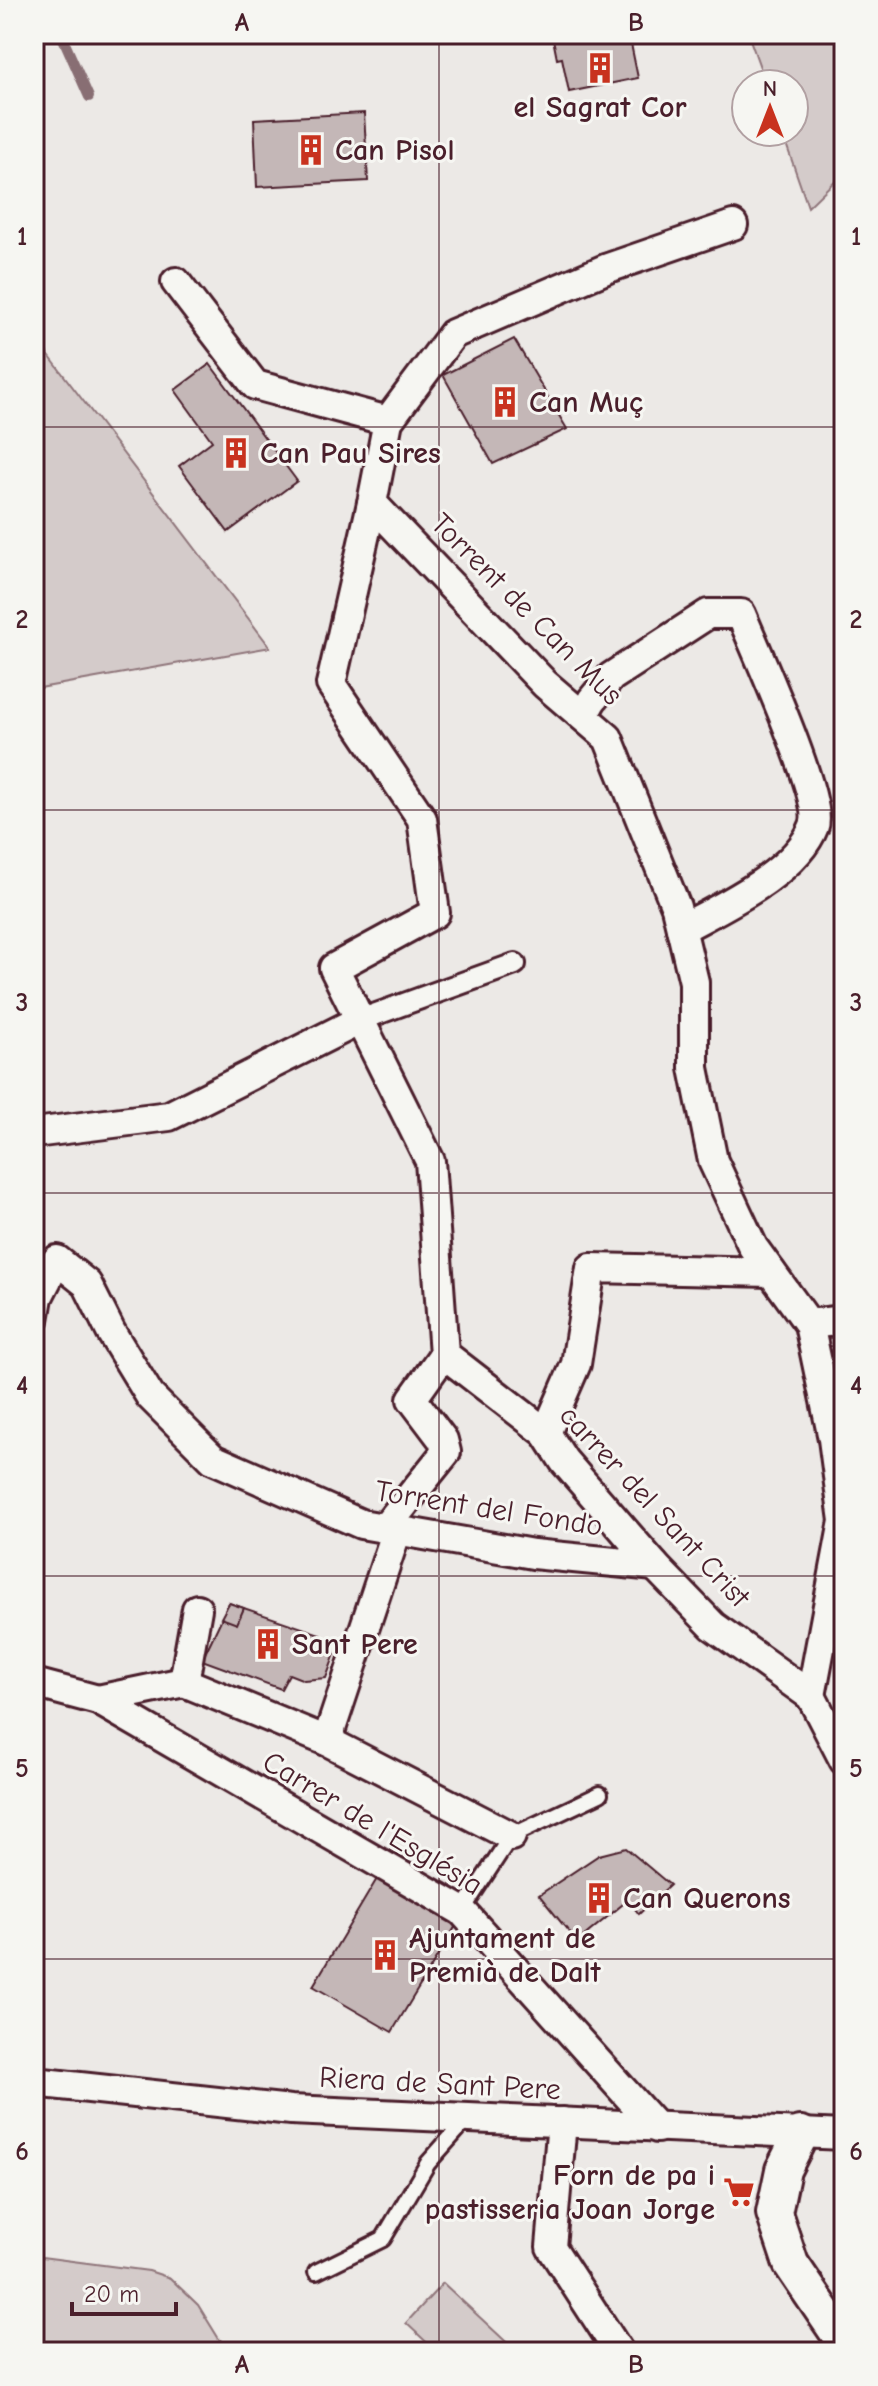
<svg xmlns="http://www.w3.org/2000/svg" width="878" height="2386" font-family="'Comic Neue',sans-serif">
<style>
.green{fill:#d4cbca;stroke:#8f757a;stroke-width:2}
.lines{fill:none;stroke-linecap:round;stroke-linejoin:round}
.stream{stroke:#886e73;stroke-width:10}
.building{fill:#c4b7b7;stroke:#4a1f2b;stroke-width:2}
.service-casing{stroke:#4a1f2b;stroke-width:20}
.pedestrian-casing{stroke:#4a1f2b;stroke-width:26}
.minor-casing{stroke:#4a1f2b;stroke-width:34}
.tertiary-casing{stroke:#4a1f2b;stroke-width:40}
.service{stroke:#f6f6f2;stroke-width:14}
.pedestrian{stroke:#f6f6f2;stroke-width:20}
.minor{stroke:#f6f6f2;stroke-width:28}
.tertiary{stroke:#f6f6f2;stroke-width:34}
.grid{fill:none;stroke:#4a1f2b;stroke-width:2;stroke-opacity:0.55}
.labels{text-anchor:middle;stroke-width:6;stroke-linejoin:round;paint-order:stroke}
.poi-label{font-size:30px;font-weight:bold;fill:#4a1f2b;stroke:#f6f6f2;text-anchor:start}
.street-label{font-size:30px;fill:#4a1f2b;stroke:#f6f6f2}
.neatline{fill:none;stroke:#4a1f2b;stroke-width:3}
.grid-label{font-size:26px;text-anchor:middle;font-weight:bold;fill:#4a1f2b}
</style>
<rect width="100%" height="100%" fill="#ece9e6"/>
<filter id="ink" filterUnits="userSpaceOnUse"><feTurbulence type="fractalNoise" baseFrequency=".0125" numOctaves="2"/><feDisplacementMap in="SourceGraphic" scale="16" xChannelSelector="R" yChannelSelector="G"/><feConvolveMatrix kernelMatrix="1 2 1 2 8 2 1 2 1" color-interpolation-filters="sRGB"/></filter>
<g filter="url(#ink)">
<g class="green">
<polygon points="748,34 844,34 844,172 808,207 782,132 794,132 794,84 766,84"/>
<polygon points="34,336 270,647 271,647 34,689"/>
<polygon points="34,2256 149,2271 170,2278 198,2305 219,2339 236,2352 34,2352"/>
<polygon points="443,2283 517,2352 437,2352 406,2323"/>
</g>
<g class="lines">
<polyline class="stream" points="61,34 89,97"/>
</g>
<g class="building">
<polygon points="552,34 639,34 640,42 631,44 638,78 569,92 562,58 557,59"/>
<polygon points="364,113 368,181 257,187 254,119"/>
<polygon points="514,339 567,429 493,464 443,375"/>
<polygon points="210,364 297,481 228,532 179,466 212,441 175,390"/>
<polygon points="229,1603 320,1634 335,1654 326,1678 304,1680 289,1674 281,1689 202,1660"/>
<polygon points="229,1603 244,1608 237,1624 221,1618"/>
<polygon points="626,1848 670,1885 639,1914 628,1900 577,1942 539,1895 599,1855"/>
<polygon points="378,1877 457,1924 392,2032 313,1986"/>
</g>
<g class="lines">
<defs>
<g id="service">
<polyline points="462,1911 511,1836 600,1794"/>
<polyline points="316,2272 383,2239 428,2163 467,2119"/>
</g>
<polyline id="pedestrian" points="360,1020 515,964"/>
<g id="minor">
<polyline points="733,225 608,268 453,334 388,421 372,503 545,684 608,738 676,907 694,982 694,1068 713,1161 753,1247 809,1324 833,1439 844,1521 811,1696"/>
<polyline points="176,282 255,385 388,421"/>
<polyline points="372,503 331,684 422,819 435,913 334,968 430,1161 444,1354 546,1433 564,1461 655,1566 713,1626 811,1696 844,1760"/>
<path d="M583,716L592,700L611,677L708,614H741C755,648 824,800 814,826C796,873 723,906 681,929"/>
<polyline points="34,1133 169,1116 360,1020"/>
<polyline points="34,1320 38,1297 57,1260 87,1284 111,1332 150,1396 213,1459 361,1524 533,1554 655,1566"/>
<polyline points="809,1324 844,1320"/>
<polyline points="546,1433 576,1364 591,1268 771,1272"/>
<polyline points="385,1528 446,1452 443,1440 412,1399 444,1354"/>
<polyline points="184,1682 197,1609"/>
<polyline points="34,1683 98,1700 462,1911 657,2128"/>
<polyline points="98,1700 184,1682 327,1741 511,1836"/>
<polyline points="327,1741 397,1530"/>
<polyline points="34,2082 291,2110 844,2135"/>
<polyline points="562,2122 551,2247 619,2352"/>
</g>
<polyline id="tertiary" points="801,2134 783,2170 774,2213 791,2264 844,2342"/>
</defs>
<use href="#service" class="service-casing"/>
<use href="#pedestrian" class="pedestrian-casing"/>
<use href="#minor" class="minor-casing"/>
<use href="#tertiary" class="tertiary-casing"/>
<use href="#service" class="service"/>
<use href="#pedestrian" class="pedestrian"/>
<use href="#minor" class="minor"/>
<use href="#tertiary" class="tertiary"/>
</g>
</g>
<path class="grid" d="M439,34V2352M34,427H844M34,810H844M34,1193H844M34,1576H844M34,1959H844"/>
<defs>
<symbol id="building-bare" viewBox="-9 -9 18 18"><path d="M-4-6H4V6H1V3H-1V6H-4ZM-2.5-4.3h1.7v1.8h-1.7ZM.8-4.3h1.7v1.8H.8ZM-2.5-1h1.7V.8h-1.7ZM.8-1h1.7V.8H.8Z" fill="#c8321e" stroke="#f6f6f2" stroke-width="2.5" paint-order="stroke"/></symbol>
<symbol id="supermarket-bare" viewBox="-9 -9 18 18"><path d="M-6-5.5h2.5l.6 2H6L4.5 2H-2.5L-4.4-4H-6ZM-1.5 3.2a1.3 1.3 0 1 0 .1 0ZM3 3.2a1.3 1.3 0 1 0 .1 0Z" fill="#c8321e" stroke="#f6f6f2" stroke-width="2.5" paint-order="stroke"/></symbol>
</defs>
<g fill-rule="evenodd">
<use href="#building-bare" x="578" y="46" width="44" height="44"/>
<use href="#building-bare" x="289" y="128" width="44" height="44"/>
<use href="#building-bare" x="483" y="380" width="44" height="44"/>
<use href="#building-bare" x="214" y="431" width="44" height="44"/>
<use href="#building-bare" x="246" y="1622" width="44" height="44"/>
<use href="#building-bare" x="577" y="1876" width="44" height="44"/>
<use href="#building-bare" x="363" y="1933" width="44" height="44"/>
<use href="#supermarket-bare" x="717" y="2170" width="44" height="44"/>
</g>
<g class="labels">
<g class="poi-label">
<text x="600" y="117" text-anchor="middle">el Sagrat Cor</text>
<text x="335" y="160">Can Pisol</text>
<text x="529" y="412">Can Muç</text>
<text x="260" y="463">Can Pau Sires</text>
<text x="292" y="1654">Sant Pere</text>
<text x="623" y="1908">Can Querons</text>
<text x="409" y="1948">Ajuntament de<tspan x="409" dy="34">Premià de Dalt</tspan></text>
<text x="715" y="2185" text-anchor="end">Forn de pa i<tspan x="715" dy="34">pastisseria Joan Jorge</tspan></text>
</g>
<g class="street-label">
<text transform="translate(527 609) rotate(45)" y="10">Torrent de Can Mus</text>
<text transform="translate(655 1506) rotate(47)" y="10">carrer del Sant Crist</text>
<text transform="translate(489 1508) rotate(9)" y="10">Torrent del Fondo</text>
<text transform="translate(373 1823) rotate(31)" y="10">Carrer de l'Església</text>
<text transform="translate(440 2083) rotate(3)" y="10">Riera de Sant Pere</text>
</g>
</g>
<rect width="878" height="2386" fill="none" stroke="#f6f6f2" stroke-width="88"/>
<g transform="translate(770 108)"><circle r="38" fill="#f6f6f2" stroke="#b1a0a2" stroke-width="2"/>
<path d="M0-6L14 30L0 20L-14 30Z" fill="#c8321e"/>
<text y="-12" font-size="22" font-weight="bold" text-anchor="middle" fill="#4a1f2b">N</text>
</g>
<path d="M72 2302v12h104v-12" fill="none" stroke="#4a1f2b" stroke-width="4"/>
<text x="84" y="2302" font-size="24" fill="#4a1f2b" stroke="#f6f6f2" stroke-width="6" paint-order="stroke">20 m</text>
<rect x="44" y="44" width="790" height="2298" class="neatline"/>
<g class="grid-label">
<text x="242" y="31">A</text>
<text x="636" y="31">B</text>
<text x="22" y="245">1</text>
<text x="856" y="245">1</text>
<text x="22" y="628">2</text>
<text x="856" y="628">2</text>
<text x="22" y="1011">3</text>
<text x="856" y="1011">3</text>
<text x="22" y="1394">4</text>
<text x="856" y="1394">4</text>
<text x="22" y="1777">5</text>
<text x="856" y="1777">5</text>
<text x="22" y="2160">6</text>
<text x="856" y="2160">6</text>
<text x="242" y="2373">A</text>
<text x="636" y="2373">B</text>
</g>
</svg>
